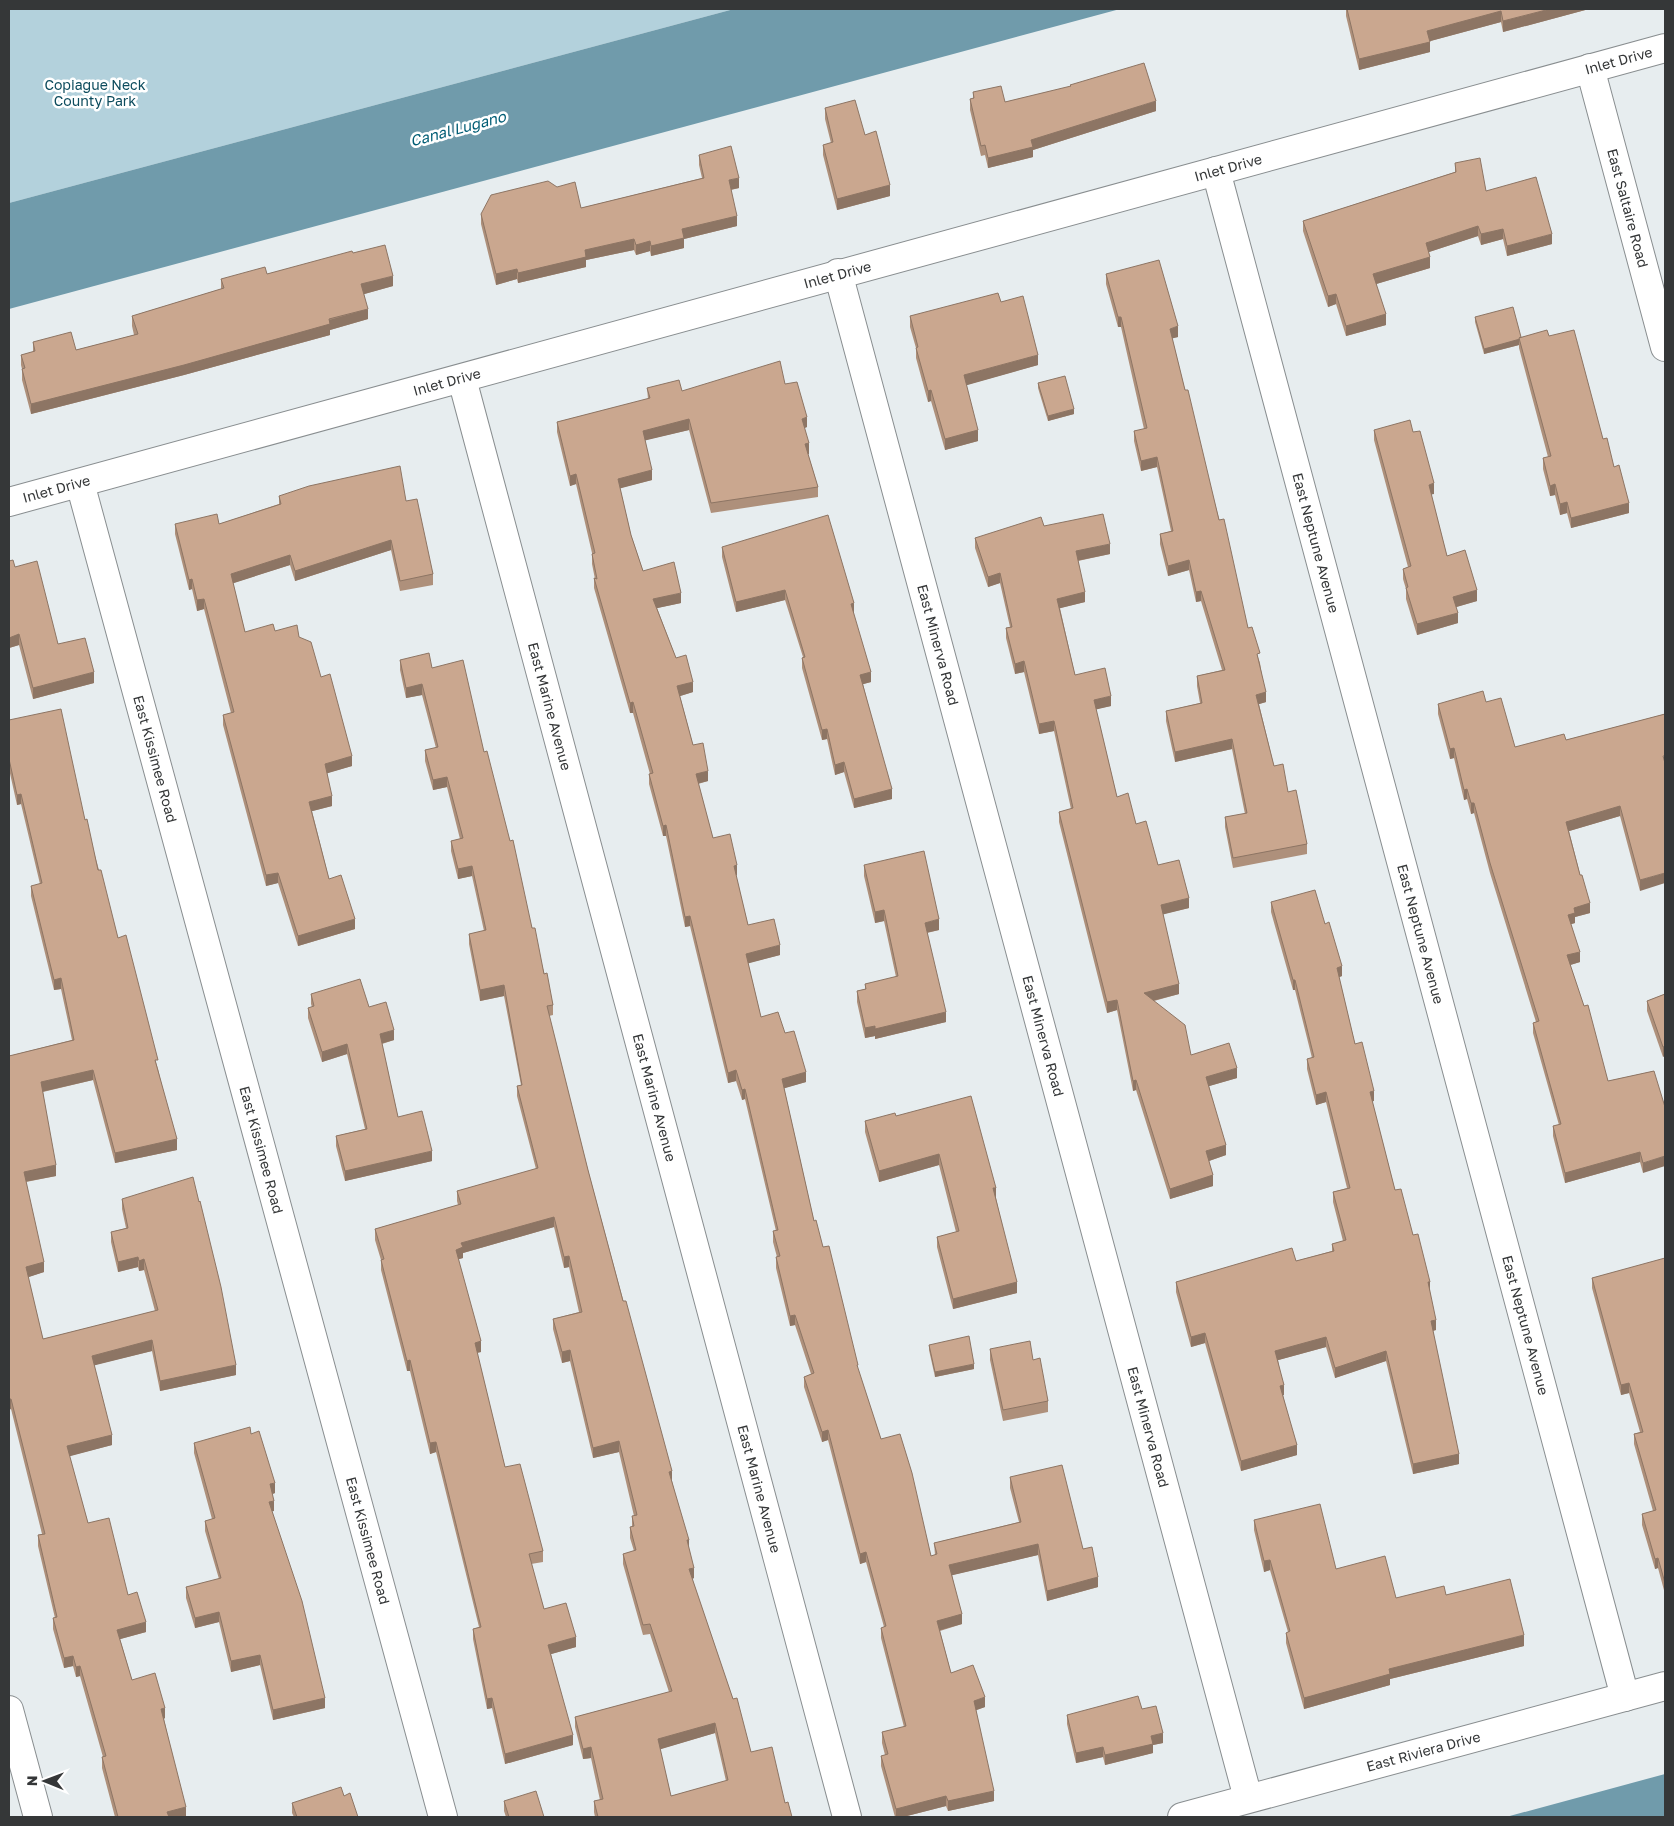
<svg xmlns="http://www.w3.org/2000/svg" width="1674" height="1826" font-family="'Golos Text',sans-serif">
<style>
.green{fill:#b3d1dc}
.water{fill:#709bab}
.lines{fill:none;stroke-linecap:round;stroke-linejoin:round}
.minor-casing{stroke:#898e90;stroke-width:30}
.minor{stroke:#fff;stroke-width:28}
.wall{fill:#ae907b;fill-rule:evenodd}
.shaded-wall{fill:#8d7564}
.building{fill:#caa78f;stroke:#8d7564;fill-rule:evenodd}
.labels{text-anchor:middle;stroke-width:5;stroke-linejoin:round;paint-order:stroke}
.street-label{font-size:14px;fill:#353738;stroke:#fff}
.park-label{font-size:14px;fill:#0c4b5d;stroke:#fff}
.water-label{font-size:15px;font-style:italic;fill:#005d75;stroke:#fff}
</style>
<rect width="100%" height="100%" fill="#e7edef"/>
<polygon class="green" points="9,9 734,9 9,203"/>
<g class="water">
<polygon points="734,9 1120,9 9,309 9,203"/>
<polygon points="1665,1774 1665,1817 1506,1817"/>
</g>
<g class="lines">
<defs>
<g id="minor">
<path id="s1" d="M1590,68L1665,347"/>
<path id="s2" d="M1216,171L1625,1697"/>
<path id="s3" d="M838,273L1248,1798"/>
<path id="s4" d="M462,379L847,1817"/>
<path id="s5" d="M80,483L443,1817"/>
<path id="s6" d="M9,502L1665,48"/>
<polyline points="9,1710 38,1817"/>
<path id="s7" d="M1182,1817L1665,1686"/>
</g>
</defs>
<use href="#minor" class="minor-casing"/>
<use href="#minor" class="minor"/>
</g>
<g class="wall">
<polygon points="1346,9 1589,9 1503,32 1501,22 1430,41 1430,52 1359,70 1346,16"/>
<polygon points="1070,85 1156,111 1033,150 1033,157 988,168 985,155 981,156 970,110 970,99 973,99 973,92 1005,102 1070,87"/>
<polygon points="825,108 865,135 890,196 837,210 823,155 823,145 831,143 825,119"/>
<polygon points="699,155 739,188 731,190 737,226 684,239 684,248 651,256 650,251 636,255 634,250 586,260 586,267 518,283 517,279 496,285 481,224 481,214 581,208 702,178 699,165"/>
<polygon points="1455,163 1486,191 1552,244 1507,256 1503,239 1481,245 1478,236 1429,252 1430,268 1376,284 1386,325 1346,336 1336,304 1328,307 1303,231 1303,221 1455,172"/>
<polygon points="353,253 393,286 364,294 368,319 330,330 330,335 184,375 31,414 22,380 22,369 21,365 21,355 33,352 33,342 76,350 134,335 132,326 132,316 221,289 221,279 267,274"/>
<polygon points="1106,274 1178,337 1172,338 1185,390 1248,628 1260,663 1266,702 1259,704 1274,766 1288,792 1307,844 1307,854 1233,868 1225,827 1225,817 1245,814 1232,749 1175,762 1166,721 1166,711 1200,703 1197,686 1197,676 1222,670 1201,601 1196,602 1189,570 1168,576 1160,544 1160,534 1171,531 1157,467 1141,471 1134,441 1134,431 1144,429 1121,327 1118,327 1106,284"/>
<polygon points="1001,302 1038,365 966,385 978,441 945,450 931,401 928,402 916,358 916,348 910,327 910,316"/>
<polygon points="1475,317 1521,337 1549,336 1603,439 1614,467 1629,513 1571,528 1567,513 1560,515 1555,495 1550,496 1543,469 1543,458 1548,457 1519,348 1519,345 1484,354 1475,322"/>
<polygon points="1038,383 1074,414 1048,421 1038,388"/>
<polygon points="785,384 807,427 804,428 809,454 808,454 818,487 818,497 711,513 689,430 645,440 652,480 620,488 631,535 643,571 681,603 657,608 676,658 693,692 680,696 693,745 708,781 698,784 713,838 737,875 736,876 748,925 780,955 748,963 761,1017 785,1033 806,1082 784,1088 814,1221 823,1247 858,1371 881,1439 931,1556 935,1555 934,1543 1019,1522 1010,1488 1010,1477 1083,1549 1098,1587 1047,1601 1038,1555 952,1575 962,1624 940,1631 951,1673 985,1707 976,1710 994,1801 948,1811 946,1806 903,1817 895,1817 881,1766 881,1756 885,1755 882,1743 882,1732 904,1727 881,1638 881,1628 884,1627 866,1562 860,1564 828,1440 822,1442 804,1387 804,1377 811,1374 795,1325 790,1326 776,1268 776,1257 777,1257 773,1242 773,1231 776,1231 745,1099 742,1100 736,1081 728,1083 690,926 685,927 666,836 663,836 649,784 649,774 650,774 633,713 630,713 594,588 594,578 595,579 592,564 592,553 576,484 570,486 557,432 557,422 648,399 647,388 682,391"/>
<polygon points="1374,430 1434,494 1431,494 1447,556 1477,601 1456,607 1458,623 1417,635 1406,599 1406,589 1403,579 1403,569 1408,567 1374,440"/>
<polygon points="279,496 406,501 433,574 433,585 400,591 391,550 295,581 290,565 233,583 245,632 275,631 299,637 321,677 352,766 327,773 332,806 312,811 329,879 355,929 298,946 278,883 266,886 223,725 223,715 231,713 204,609 197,611 192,589 189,590 175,534 175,524 219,524 279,504"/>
<polygon points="1044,526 1110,554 1078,561 1085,602 1060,608 1075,675 1111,706 1096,709 1117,797 1136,824 1158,865 1189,908 1163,914 1179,994 1154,1001 1191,1055 1237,1078 1209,1086 1226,1155 1209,1161 1213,1186 1170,1199 1136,1090 1133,1091 1117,1010 1107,1013 1059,822 1059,812 1071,809 1054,731 1039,734 1024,672 1015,674 1006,638 1006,628 1010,627 1000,583 988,587 975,548 975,538"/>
<polygon points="722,547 854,613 853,613 871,682 863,684 892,799 854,808 844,772 835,775 827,739 822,740 802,668 802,658 803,657 785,600 736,612 722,557"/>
<polygon points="9,561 15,567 58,644 94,683 33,699 19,645 9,648"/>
<path d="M400,660L432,668L484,752L553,1005V1015L549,1016L588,1170L672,1481L689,1550L694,1578L692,1579L751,1752L785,1803L792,1817H595L594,1812V1801L600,1800L591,1758L583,1759L575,1727V1717L669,1692L650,1634L643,1635L623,1564V1554L634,1551L630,1538V1527H632V1516H634L619,1452L593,1458L570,1361L562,1363L553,1329V1319L579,1312L569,1267L564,1268L554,1227L463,1253V1258L458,1259L481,1352L477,1353L505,1467L543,1551V1562L531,1564L544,1609L576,1647L551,1654L573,1745L505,1764L492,1708L487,1709L473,1639V1629L479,1627L436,1452L430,1454L410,1371H407L381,1270V1260L375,1240V1229L458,1205L457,1201V1191L536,1169L517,1096V1086L521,1085L504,996L480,1001L469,944V934L484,931L472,876L458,879L451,851V841L460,839L447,787L433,790L425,761V750L436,748L422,695L406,698L400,670ZM715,1733L726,1781L671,1796L660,1749Z"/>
<polygon points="1486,702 1515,747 1566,740 1665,714 1640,891 1620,816 1569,831 1590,913 1575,917 1575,923 1571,924 1580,962 1570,965 1608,1081 1654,1071 1643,1173 1640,1162 1565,1183 1553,1136 1553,1126 1559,1125 1533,1033 1533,1023 1536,1022 1490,873 1474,813 1471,814 1467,799 1464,800 1454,758 1450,759 1438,714 1438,704"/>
<polygon points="9,720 85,820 118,938 158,1069 177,1150 115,1163 93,1080 43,1092 56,1176 26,1182 44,1272 28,1277 43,1339 155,1311 144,1270 139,1271 138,1267 118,1272 111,1242 111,1232 126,1228 122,1209 122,1199 236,1375 160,1391 152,1351 94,1365 112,1445 69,1456 88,1523 128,1595 146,1632 120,1639 132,1680 165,1718 164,1719 186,1817 115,1817 102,1768 102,1757 103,1757 80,1676 76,1677 73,1666 64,1668 53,1629 53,1618 55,1618 38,1546 38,1535 42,1534 11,1409 9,1056 72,1040 61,989 54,990 31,896 31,886 40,884 21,804 17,805 9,769"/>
<polygon points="864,865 939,930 927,933 946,1022 875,1039 875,1036 865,1038 857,1002 857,991 865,989 865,984 896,977 884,921 875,923 864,876"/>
<polygon points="1271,902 1325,924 1342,976 1339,977 1355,1044 1374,1101 1372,1101 1395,1190 1413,1235 1430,1292 1436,1330 1433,1331 1459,1464 1413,1474 1386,1361 1335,1378 1326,1347 1278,1360 1284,1395 1283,1395 1297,1455 1241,1471 1205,1343 1191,1347 1176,1292 1176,1282 1296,1261 1332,1251 1332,1244 1343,1241 1333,1202 1333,1192 1347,1188 1326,1102 1316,1105 1307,1069 1307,1059 1312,1058 1295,990 1293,990 1271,912"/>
<polygon points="311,994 369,1007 394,1040 382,1044 398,1117 432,1161 345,1181 336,1146 336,1136 365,1129 347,1054 322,1062 308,1018 308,1008 312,1007 311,1004"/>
<polygon points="1665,994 1663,1057 1647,1011 1647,1001"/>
<polygon points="896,1116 996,1198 1017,1293 953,1309 937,1247 937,1237 956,1232 939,1165 879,1182 865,1132 865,1121"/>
<polygon points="1665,1259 1665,1594 1658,1568 1655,1569 1642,1525 1642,1514 1653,1511 1634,1444 1634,1434 1640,1432 1629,1393 1621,1395 1592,1288 1592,1278"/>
<polygon points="929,1345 974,1369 935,1377 929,1350"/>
<polygon points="990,1349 1033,1360 1048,1401 1048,1412 1003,1421 990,1360"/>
<polygon points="251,1434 275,1493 272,1494 274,1511 272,1511 325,1708 273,1720 260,1665 231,1672 219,1622 195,1628 186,1598 186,1587 219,1579 205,1531 205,1521 212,1519 194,1453 194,1443"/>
<polygon points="1254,1520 1336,1569 1396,1598 1446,1595 1524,1646 1390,1679 1390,1685 1304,1709 1286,1643 1286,1633 1288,1632 1270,1570 1264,1572 1254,1530"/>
<polygon points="1142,1709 1163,1743 1153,1745 1153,1753 1105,1765 1103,1757 1076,1763 1067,1724 1067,1715"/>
<polygon points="344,1796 358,1817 294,1817 292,1813 292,1803"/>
<polygon points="504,1801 544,1817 506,1817 504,1811"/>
</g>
<g class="shaded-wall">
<polygon points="1550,9 1589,9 1503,32 1503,21"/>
<polygon points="1501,11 1501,22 1427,42 1427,31"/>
<polygon points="1430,42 1430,52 1359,70 1359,59"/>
<polygon points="1156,101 1156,111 1033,150 1033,157 988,168 988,158 1031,140"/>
<polygon points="739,178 739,188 729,190 729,180"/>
<polygon points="890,185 890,196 837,210 837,199"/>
<polygon points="737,216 737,226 684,239 684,248 651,256 651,246 682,229"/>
<polygon points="1478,226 1478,236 1426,253 1426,243"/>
<polygon points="1503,229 1503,239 1481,245 1481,234"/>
<polygon points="1552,234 1552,244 1507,256 1507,246"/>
<polygon points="634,239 634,250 586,260 586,267 518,283 518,273 585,250"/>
<polygon points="650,241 650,251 636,255 636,245"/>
<polygon points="1430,257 1430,268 1373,285 1373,274"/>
<polygon points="517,269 517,279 496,285 496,274"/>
<polygon points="393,276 393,286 361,295 361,284"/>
<polygon points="1336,294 1336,304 1328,307 1328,296"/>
<polygon points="368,309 368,319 330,330 330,335 184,375 31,414 31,404"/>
<polygon points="1386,314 1386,325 1346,336 1346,326"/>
<rect x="1118" y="317" width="3" height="10"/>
<polygon points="1178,326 1178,337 1170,339 1170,329"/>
<polygon points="1519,339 1519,345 1484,354 1484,349"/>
<polygon points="1038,355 1038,365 964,386 964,375"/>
<polygon points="931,390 931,401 928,402 928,391"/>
<polygon points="1074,409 1074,414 1048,421 1048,416"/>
<polygon points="807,417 807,427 802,429 802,419"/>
<polygon points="689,419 689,430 643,441 643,431"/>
<polygon points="978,430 978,441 945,450 945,439"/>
<polygon points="809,443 809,454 805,454 805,444"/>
<polygon points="1157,457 1157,467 1141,471 1141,461"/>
<polygon points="652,470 652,480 618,489 618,479"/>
<polygon points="576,474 576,484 570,486 570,476"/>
<polygon points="1434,483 1434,494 1429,495 1429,485"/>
<polygon points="1555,484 1555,495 1550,496 1550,486"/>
<polygon points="1567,502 1567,513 1560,515 1560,504"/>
<polygon points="1629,503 1629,513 1571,528 1571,518"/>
<polygon points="391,540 391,550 295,581 295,571"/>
<polygon points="1110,544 1110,554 1076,561 1076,551"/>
<polygon points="290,555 290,565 231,584 231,574"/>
<polygon points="1189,560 1189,570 1168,576 1168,566"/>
<polygon points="1000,573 1000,583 988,587 988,577"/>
<polygon points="192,579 192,589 189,590 189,580"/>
<polygon points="785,590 785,600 736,612 736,602"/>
<polygon points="1477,590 1477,601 1453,608 1453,597"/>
<polygon points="1201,591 1201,601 1196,602 1196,592"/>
<polygon points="1085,592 1085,602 1057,609 1057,599"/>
<polygon points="681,593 681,603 653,609 653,599"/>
<polygon points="204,599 204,609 197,611 197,600"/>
<polygon points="854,603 854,613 851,614 851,604"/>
<polygon points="1458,613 1458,623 1417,635 1417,624"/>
<polygon points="19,634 19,645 9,648 9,638"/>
<polygon points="1024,661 1024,672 1015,674 1015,664"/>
<polygon points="94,672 94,683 33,699 33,688"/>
<polygon points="871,672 871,682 860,685 860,675"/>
<polygon points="693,682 693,692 677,697 677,686"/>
<polygon points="422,684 422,695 406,698 406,688"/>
<polygon points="1266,692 1266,702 1256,705 1256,695"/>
<polygon points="1111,696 1111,706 1094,710 1094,700"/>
<polygon points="633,702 633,713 630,713 630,703"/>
<polygon points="1054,721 1054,731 1039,734 1039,724"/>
<polygon points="827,729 827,739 822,740 822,730"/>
<polygon points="1232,739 1232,749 1175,762 1175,752"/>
<polygon points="1454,748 1454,758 1450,759 1450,749"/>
<polygon points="352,756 352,766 325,774 325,764"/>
<polygon points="844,762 844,772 835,775 835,765"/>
<polygon points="708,771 708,781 696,784 696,774"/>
<polygon points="447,777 447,787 433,790 433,780"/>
<polygon points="892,789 892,799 854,808 854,799"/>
<polygon points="1467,789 1467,799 1464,800 1464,790"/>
<polygon points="21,794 21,804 17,805 17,795"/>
<polygon points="332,796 332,806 309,812 309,802"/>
<polygon points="1471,803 1474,803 1474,813 1471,814"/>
<polygon points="1620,806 1620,816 1566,832 1566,822"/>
<polygon points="666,825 666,836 663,836 663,826"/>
<polygon points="737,865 737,875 734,876 734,866"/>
<polygon points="472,866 472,876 458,879 458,869"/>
<polygon points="278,873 278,883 266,886 266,875"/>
<polygon points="1665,873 1665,883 1640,891 1640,880"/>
<polygon points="1189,898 1189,908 1161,915 1161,905"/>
<polygon points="1590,903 1590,913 1575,917 1575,923 1568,925 1568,915 1574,908"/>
<polygon points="884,910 884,921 875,923 875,912"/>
<polygon points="690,916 690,926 685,927 685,917"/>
<polygon points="355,919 355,929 298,946 298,936"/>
<polygon points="939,919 939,930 925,933 925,923"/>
<polygon points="780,945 780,955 746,964 746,954"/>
<polygon points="1580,952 1580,962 1567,966 1567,955"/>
<polygon points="1342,966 1342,976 1337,978 1337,968"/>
<polygon points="61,978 61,989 54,990 54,980"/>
<rect x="1293" y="980" width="2" height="10"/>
<polygon points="1179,984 1179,994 1144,1003 1144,993"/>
<polygon points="504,985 504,996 480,1001 480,990"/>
<polygon points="1117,1000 1117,1010 1107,1013 1107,1002"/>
<polygon points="946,1012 946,1022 875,1039 875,1029"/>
<polygon points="875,1026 875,1036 865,1038 865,1028"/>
<polygon points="394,1030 394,1040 380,1044 380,1034"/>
<polygon points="347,1044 347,1054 322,1062 322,1052"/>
<polygon points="1665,1046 1665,1056 1663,1057 1663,1047"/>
<polygon points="1237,1068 1237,1078 1206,1087 1206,1077"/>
<polygon points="93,1070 93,1080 41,1092 41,1082"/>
<polygon points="736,1070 736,1081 728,1083 728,1073"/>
<polygon points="806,1072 806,1082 782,1089 782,1079"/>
<polygon points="1136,1080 1136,1090 1133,1091 1133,1081"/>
<polygon points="745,1089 745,1099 742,1100 742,1090"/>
<polygon points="1374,1091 1374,1101 1370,1102 1370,1092"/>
<polygon points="1326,1092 1326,1102 1316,1105 1316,1095"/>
<polygon points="177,1139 177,1150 115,1163 115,1153"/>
<polygon points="1226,1145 1226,1155 1206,1162 1206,1151"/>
<polygon points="432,1151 432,1161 345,1181 345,1171"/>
<polygon points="1640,1152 1640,1162 1565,1183 1565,1173"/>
<polygon points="939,1154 939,1165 879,1182 879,1171"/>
<polygon points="1665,1156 1665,1166 1643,1173 1643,1163"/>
<polygon points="56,1165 56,1176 24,1182 24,1172"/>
<polygon points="1213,1175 1213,1186 1170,1199 1170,1189"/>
<polygon points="993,1188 996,1188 996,1198 993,1199"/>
<polygon points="554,1217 554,1227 463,1253 463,1258 456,1260 456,1250 461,1243"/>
<polygon points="569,1256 569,1267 564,1268 564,1257"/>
<polygon points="138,1257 138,1267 118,1272 118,1262"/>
<polygon points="144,1259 144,1270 139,1271 139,1261"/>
<polygon points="44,1262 44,1272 26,1278 26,1267"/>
<polygon points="1017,1282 1017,1293 953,1309 953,1299"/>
<rect x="1428" y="1282" width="2" height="10"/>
<polygon points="795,1315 795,1325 790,1326 790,1316"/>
<polygon points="1436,1320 1436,1330 1431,1331 1431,1321"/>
<polygon points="1205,1333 1205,1343 1191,1347 1191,1337"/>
<polygon points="1326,1337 1326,1347 1275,1361 1275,1351"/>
<polygon points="152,1340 152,1351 92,1366 92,1356"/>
<polygon points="481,1341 481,1352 475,1353 475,1343"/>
<polygon points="570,1350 570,1361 562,1363 562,1352"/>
<polygon points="1386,1351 1386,1361 1335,1378 1335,1368"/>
<polygon points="410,1360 410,1371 407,1371 407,1361"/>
<polygon points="974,1364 974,1369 935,1377 935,1372"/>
<polygon points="236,1365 236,1375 160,1391 160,1381"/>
<polygon points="1629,1383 1629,1393 1621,1395 1621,1385"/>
<polygon points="1284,1385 1284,1395 1280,1396 1280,1386"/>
<polygon points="9,1399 11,1399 11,1409 9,1410"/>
<polygon points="828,1430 828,1440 822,1442 822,1432"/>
<polygon points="112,1435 112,1445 67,1457 67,1446"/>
<polygon points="619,1441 619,1452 593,1458 593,1448"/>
<polygon points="436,1442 436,1452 430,1454 430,1443"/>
<polygon points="1297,1445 1297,1455 1241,1471 1241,1461"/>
<polygon points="1459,1454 1459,1464 1413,1474 1413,1464"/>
<polygon points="672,1471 672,1482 669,1472"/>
<polygon points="275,1483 275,1493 270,1495 270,1484"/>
<polygon points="274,1501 274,1511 269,1512 269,1502"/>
<polygon points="687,1540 689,1540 689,1550"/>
<polygon points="1038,1544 1038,1555 949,1576 949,1565"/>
<polygon points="866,1552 866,1562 860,1564 860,1554"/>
<polygon points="1658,1558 1658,1568 1655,1569 1655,1559"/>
<polygon points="1270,1560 1270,1570 1264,1572 1264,1561"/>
<polygon points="694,1568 694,1578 689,1580 689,1569"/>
<polygon points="1098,1577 1098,1587 1047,1601 1047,1591"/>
<polygon points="219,1612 219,1622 195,1628 195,1618"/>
<polygon points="962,1614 962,1624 937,1631 937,1621"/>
<polygon points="146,1622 146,1632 117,1640 117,1630"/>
<polygon points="1524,1635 1524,1646 1390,1679 1390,1685 1304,1709 1304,1698 1389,1669"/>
<polygon points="576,1637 576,1647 548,1655 548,1645"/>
<polygon points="260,1655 260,1665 231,1672 231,1661"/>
<polygon points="73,1656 73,1666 64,1668 64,1658"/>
<polygon points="80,1666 80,1676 76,1677 76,1667"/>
<polygon points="985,1697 985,1707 974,1711 974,1701"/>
<polygon points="325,1698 325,1708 273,1720 273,1710"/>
<polygon points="492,1698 492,1708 487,1709 487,1699"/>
<polygon points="165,1708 165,1718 161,1719 161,1709"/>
<polygon points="715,1723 715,1733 658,1750 658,1739"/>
<polygon points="1163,1733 1163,1743 1153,1745 1153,1753 1105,1765 1105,1755 1151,1736"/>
<polygon points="573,1735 573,1745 505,1764 505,1754"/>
<polygon points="591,1747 591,1758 583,1759 583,1749"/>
<polygon points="1103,1747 1103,1757 1076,1763 1076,1753"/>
<polygon points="994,1791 994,1801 948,1811 948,1801"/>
<polygon points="946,1796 946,1806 903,1817 896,1817 896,1809"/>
<polygon points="186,1807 186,1817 167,1817 167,1812"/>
</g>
<g class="building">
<polygon points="1347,9 1550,9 1503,21 1501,11 1427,31 1430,42 1359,59"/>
<polygon points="1144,63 1156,101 1031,140 1033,147 988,158 985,145 981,146 970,99 974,98 973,92 1001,86 1005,102 1071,86 1070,85"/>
<polygon points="855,100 865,135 876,131 890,185 837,199 823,145 833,142 825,108"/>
<polygon points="731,146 739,178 729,180 737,216 682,229 684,238 651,246 650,241 636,245 634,239 585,250 586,257 518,273 517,269 496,274 481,214 491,195 548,181 557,187 575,182 581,208 704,178 699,155"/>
<polygon points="1480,158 1486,191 1536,177 1552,234 1507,246 1503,229 1481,234 1478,226 1426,243 1430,257 1373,274 1386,314 1346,326 1336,294 1328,296 1303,221 1456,172 1455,163"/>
<polygon points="385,245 393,276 361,284 368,309 329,319 330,324 184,365 31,404 22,369 25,368 21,355 35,351 33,342 71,332 76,350 138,334 132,316 224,288 221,279 265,267 267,274 352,251 353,253"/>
<polygon points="1159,260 1178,326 1170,329 1185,390 1188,390 1219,520 1224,519 1248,628 1252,627 1260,653 1257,654 1266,692 1256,695 1274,766 1283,764 1288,792 1296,790 1307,844 1233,858 1225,817 1247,813 1232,739 1175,752 1166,711 1202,703 1197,676 1225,670 1201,591 1196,592 1189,560 1168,566 1160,534 1173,531 1157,457 1141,461 1134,431 1147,428 1121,317 1118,317 1106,274"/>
<polygon points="998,293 1001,302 1023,296 1038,355 964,375 978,430 945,439 931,390 928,391 916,348 918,347 910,316"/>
<polygon points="1513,307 1521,337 1519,338 1520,339 1484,349 1475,317"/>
<polygon points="1547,330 1549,336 1574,330 1603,439 1607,438 1614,467 1619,465 1629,503 1571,518 1567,502 1560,504 1555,484 1550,486 1543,458 1551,456 1519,338"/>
<polygon points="780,361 785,384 797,382 807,417 802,419 809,443 805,444 818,487 711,503 689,419 643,431 652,470 618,479 631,535 643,571 674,562 681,593 653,599 676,658 686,655 693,682 677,686 693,745 703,743 708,771 696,774 713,838 730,834 737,865 734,866 748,925 774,919 780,945 746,954 761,1017 778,1012 785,1033 794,1031 806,1072 782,1079 814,1221 816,1220 823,1247 829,1246 858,1365 857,1365 881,1439 900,1434 912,1473 931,1556 937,1554 934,1543 1021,1522 1010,1477 1062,1465 1083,1549 1092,1547 1098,1577 1047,1591 1038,1544 949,1565 962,1614 937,1621 951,1673 973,1665 985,1697 974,1701 994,1791 948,1801 946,1796 896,1809 881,1756 888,1754 882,1732 906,1726 881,1628 886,1626 866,1552 860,1554 828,1430 822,1432 804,1377 814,1373 795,1315 790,1316 776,1257 780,1256 773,1231 778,1230 745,1089 742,1090 736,1070 728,1073 690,916 685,917 666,825 663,826 649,774 653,773 633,702 630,703 594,578 597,579 592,554 595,553 576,474 570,476 557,422 650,398 647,388 679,380 682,391"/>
<polygon points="1065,376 1074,409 1048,416 1038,383"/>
<polygon points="1410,420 1413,432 1420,431 1434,483 1429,485 1447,556 1465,550 1477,590 1453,597 1458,613 1417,624 1406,588 1408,587 1403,569 1411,566 1374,430"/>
<polygon points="400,466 406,501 417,499 433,574 400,581 391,540 295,571 290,555 231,574 245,632 273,624 275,631 297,625 299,637 311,642 321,677 330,674 352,756 325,764 332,796 309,802 329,879 341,875 355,919 298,936 278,873 266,875 223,715 234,712 204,599 197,600 192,579 189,580 175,524 217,514 219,524 281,504 279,496 309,486"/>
<polygon points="1103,514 1110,544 1076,551 1085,592 1057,599 1075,675 1105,668 1111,696 1094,700 1117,797 1128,793 1136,824 1146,821 1158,865 1179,860 1189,898 1161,905 1179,984 1144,993 1185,1025 1191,1055 1229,1043 1237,1068 1206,1077 1226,1145 1206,1151 1213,1175 1170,1189 1136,1080 1133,1081 1117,1000 1107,1002 1059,812 1073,808 1054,721 1039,724 1024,661 1015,664 1006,628 1012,627 1000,573 988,577 975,538 1041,517 1044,526"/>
<polygon points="828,515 854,603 851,604 871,672 860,675 892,789 854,799 844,762 835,765 827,729 822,730 802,658 805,657 785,590 736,602 722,547"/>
<polygon points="13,560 15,567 37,561 58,644 85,638 94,672 33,688 19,634 9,638 9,561"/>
<path d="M429,653L432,668L463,660L484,752L487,751L510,841L513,840L532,928H535L544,974L547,973L553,1005L547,1006L588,1170L623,1301H626L672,1471L669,1472L689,1540H687L694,1568L689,1569L733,1699L737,1698L751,1752L772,1747L785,1803L788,1802L792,1817H598L594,1801L603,1799L591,1747L583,1749L575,1717L672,1691L650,1624L643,1625L623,1554L636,1550L630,1527L634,1526L632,1516L637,1515L619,1441L593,1448L570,1350L562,1352L553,1319L582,1312L569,1256L564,1257L554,1217L461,1243L463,1247L456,1250L481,1341L475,1343L505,1467L520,1464L543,1551L529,1554L544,1609L566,1603L576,1637L548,1645L573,1735L505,1754L492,1698L487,1699L473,1629L481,1627L436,1442L430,1443L410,1360L407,1361L381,1260L384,1259L375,1229L461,1204L457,1191L538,1168L517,1086L522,1085L504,985L480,990L469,934L486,930L472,866L458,869L451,841L463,838L447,777L433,780L425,750L438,747L422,684L406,688L400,660ZM715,1723L728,1780L671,1796L658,1739Z"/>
<polygon points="1483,691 1486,702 1501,698 1515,747 1564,734 1566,740 1665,714 1665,756 1663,756 1665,763 1665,873 1640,880 1620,806 1566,822 1580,875 1582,875 1590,903 1574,908 1575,913 1568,915 1580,952 1567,955 1584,1006 1588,1005 1608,1081 1654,1071 1665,1107 1665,1156 1643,1163 1640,1152 1565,1173 1553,1126 1561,1124 1533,1023 1539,1021 1490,863 1474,803 1471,803 1467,789 1464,790 1454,748 1450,749 1438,704"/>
<polygon points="61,709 85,820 87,819 98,870 101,870 118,938 126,935 158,1060 155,1060 177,1139 115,1153 93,1070 41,1082 56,1165 24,1172 44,1262 26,1267 43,1339 158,1310 144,1259 139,1261 138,1257 118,1262 111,1232 128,1228 122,1199 193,1177 199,1202 200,1201 221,1287 236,1365 160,1381 152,1340 92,1356 112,1435 67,1446 88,1523 109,1518 128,1595 137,1592 146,1622 117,1630 132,1680 155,1673 165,1708 161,1709 186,1807 167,1812 169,1817 118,1817 102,1757 106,1756 80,1666 76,1667 73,1656 64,1658 53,1618 57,1617 38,1535 45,1534 11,1399 9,1399 9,1056 74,1040 61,978 54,980 31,886 42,883 21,794 17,795 9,759 9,720"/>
<polygon points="924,851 939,919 925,923 946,1012 875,1029 875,1026 865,1028 857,991 866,989 865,984 898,976 884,910 875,912 864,865"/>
<polygon points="1315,890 1325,924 1329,922 1342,966 1337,968 1355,1044 1362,1042 1374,1091 1370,1092 1395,1190 1401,1189 1413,1235 1418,1234 1430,1282 1428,1282 1436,1320 1431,1321 1459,1454 1413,1464 1386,1351 1335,1368 1326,1337 1275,1351 1284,1385 1280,1386 1297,1445 1241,1461 1205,1333 1191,1337 1176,1282 1292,1248 1296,1261 1334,1251 1332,1244 1346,1240 1333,1192 1350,1188 1326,1092 1316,1095 1307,1059 1314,1057 1295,980 1293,980 1271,902"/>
<polygon points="360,979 369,1007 386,1002 394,1030 380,1034 398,1117 422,1111 432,1151 345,1171 336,1136 367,1129 347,1044 322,1052 308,1008 314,1006 311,994"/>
<polygon points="1665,994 1665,1046 1663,1047 1647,1001"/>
<polygon points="971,1096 996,1188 993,1188 1017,1282 953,1299 937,1237 959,1231 939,1154 879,1171 865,1121 895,1113 896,1116"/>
<polygon points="1665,1258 1665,1583 1658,1558 1655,1559 1642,1514 1656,1510 1634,1434 1643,1432 1629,1383 1621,1385 1592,1278"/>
<polygon points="969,1336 974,1364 935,1372 929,1345"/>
<polygon points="1030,1341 1033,1360 1040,1358 1048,1401 1003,1410 990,1349"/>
<polygon points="250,1427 251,1434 259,1431 275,1483 270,1484 274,1501 269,1502 302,1601 325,1698 273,1710 260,1655 231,1661 219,1612 195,1618 186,1587 221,1578 205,1521 215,1518 194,1443"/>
<polygon points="1320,1504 1336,1569 1385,1556 1396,1598 1444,1586 1446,1595 1510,1579 1524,1635 1389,1669 1390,1674 1304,1698 1286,1633 1290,1631 1270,1560 1264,1561 1254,1520"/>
<polygon points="1138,1696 1142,1709 1156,1706 1163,1733 1151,1736 1153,1744 1105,1755 1103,1747 1076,1753 1067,1715"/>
<polygon points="341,1787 344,1796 350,1793 358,1817 297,1817 292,1803"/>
<polygon points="536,1791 544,1817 509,1817 504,1801"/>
</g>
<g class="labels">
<g class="street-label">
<text dy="5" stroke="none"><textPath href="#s6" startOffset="1669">Inlet Drive</textPath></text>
<text dy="5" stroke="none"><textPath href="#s6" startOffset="1264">Inlet Drive</textPath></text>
<text dy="5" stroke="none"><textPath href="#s1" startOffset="145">East Saltaire Road</textPath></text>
<text dy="5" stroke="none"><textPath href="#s6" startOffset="859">Inlet Drive</textPath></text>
<text dy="5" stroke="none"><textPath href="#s6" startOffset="454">Inlet Drive</textPath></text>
<text dy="5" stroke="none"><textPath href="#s6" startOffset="49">Inlet Drive</textPath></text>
<text dy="5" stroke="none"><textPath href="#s2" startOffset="385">East Neptune Avenue</textPath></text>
<text dy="5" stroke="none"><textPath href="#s3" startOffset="385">East Minerva Road</textPath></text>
<text dy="5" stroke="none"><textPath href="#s4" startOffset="339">East Marine Avenue</textPath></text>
<text dy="5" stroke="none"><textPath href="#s5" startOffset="286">East Kissimee Road</textPath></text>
<text dy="5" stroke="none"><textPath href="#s2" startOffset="790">East Neptune Avenue</textPath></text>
<text dy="5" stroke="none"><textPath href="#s3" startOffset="790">East Minerva Road</textPath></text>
<text dy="5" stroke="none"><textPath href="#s4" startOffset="744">East Marine Avenue</textPath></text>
<text dy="5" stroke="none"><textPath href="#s5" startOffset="691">East Kissimee Road</textPath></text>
<text dy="5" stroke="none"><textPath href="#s2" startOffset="1195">East Neptune Avenue</textPath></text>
<text dy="5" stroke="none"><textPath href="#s3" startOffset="1195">East Minerva Road</textPath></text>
<text dy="5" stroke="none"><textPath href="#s4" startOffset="1149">East Marine Avenue</textPath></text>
<text dy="5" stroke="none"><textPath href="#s5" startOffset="1096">East Kissimee Road</textPath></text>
<text dy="5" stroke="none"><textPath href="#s7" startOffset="250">East Riviera Drive</textPath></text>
</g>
<g class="park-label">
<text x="95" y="90">Copiague Neck<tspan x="95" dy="16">County Park</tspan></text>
</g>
<g class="water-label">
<text transform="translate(458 129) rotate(-15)" y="5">Canal Lugano</text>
</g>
</g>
<rect width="1674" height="1826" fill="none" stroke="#353738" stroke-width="20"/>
<g transform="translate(45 1781) rotate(271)" stroke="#ffffff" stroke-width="4" paint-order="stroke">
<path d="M0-4L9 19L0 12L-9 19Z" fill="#353738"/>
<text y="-8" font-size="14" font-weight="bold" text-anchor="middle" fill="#353738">N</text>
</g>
</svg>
